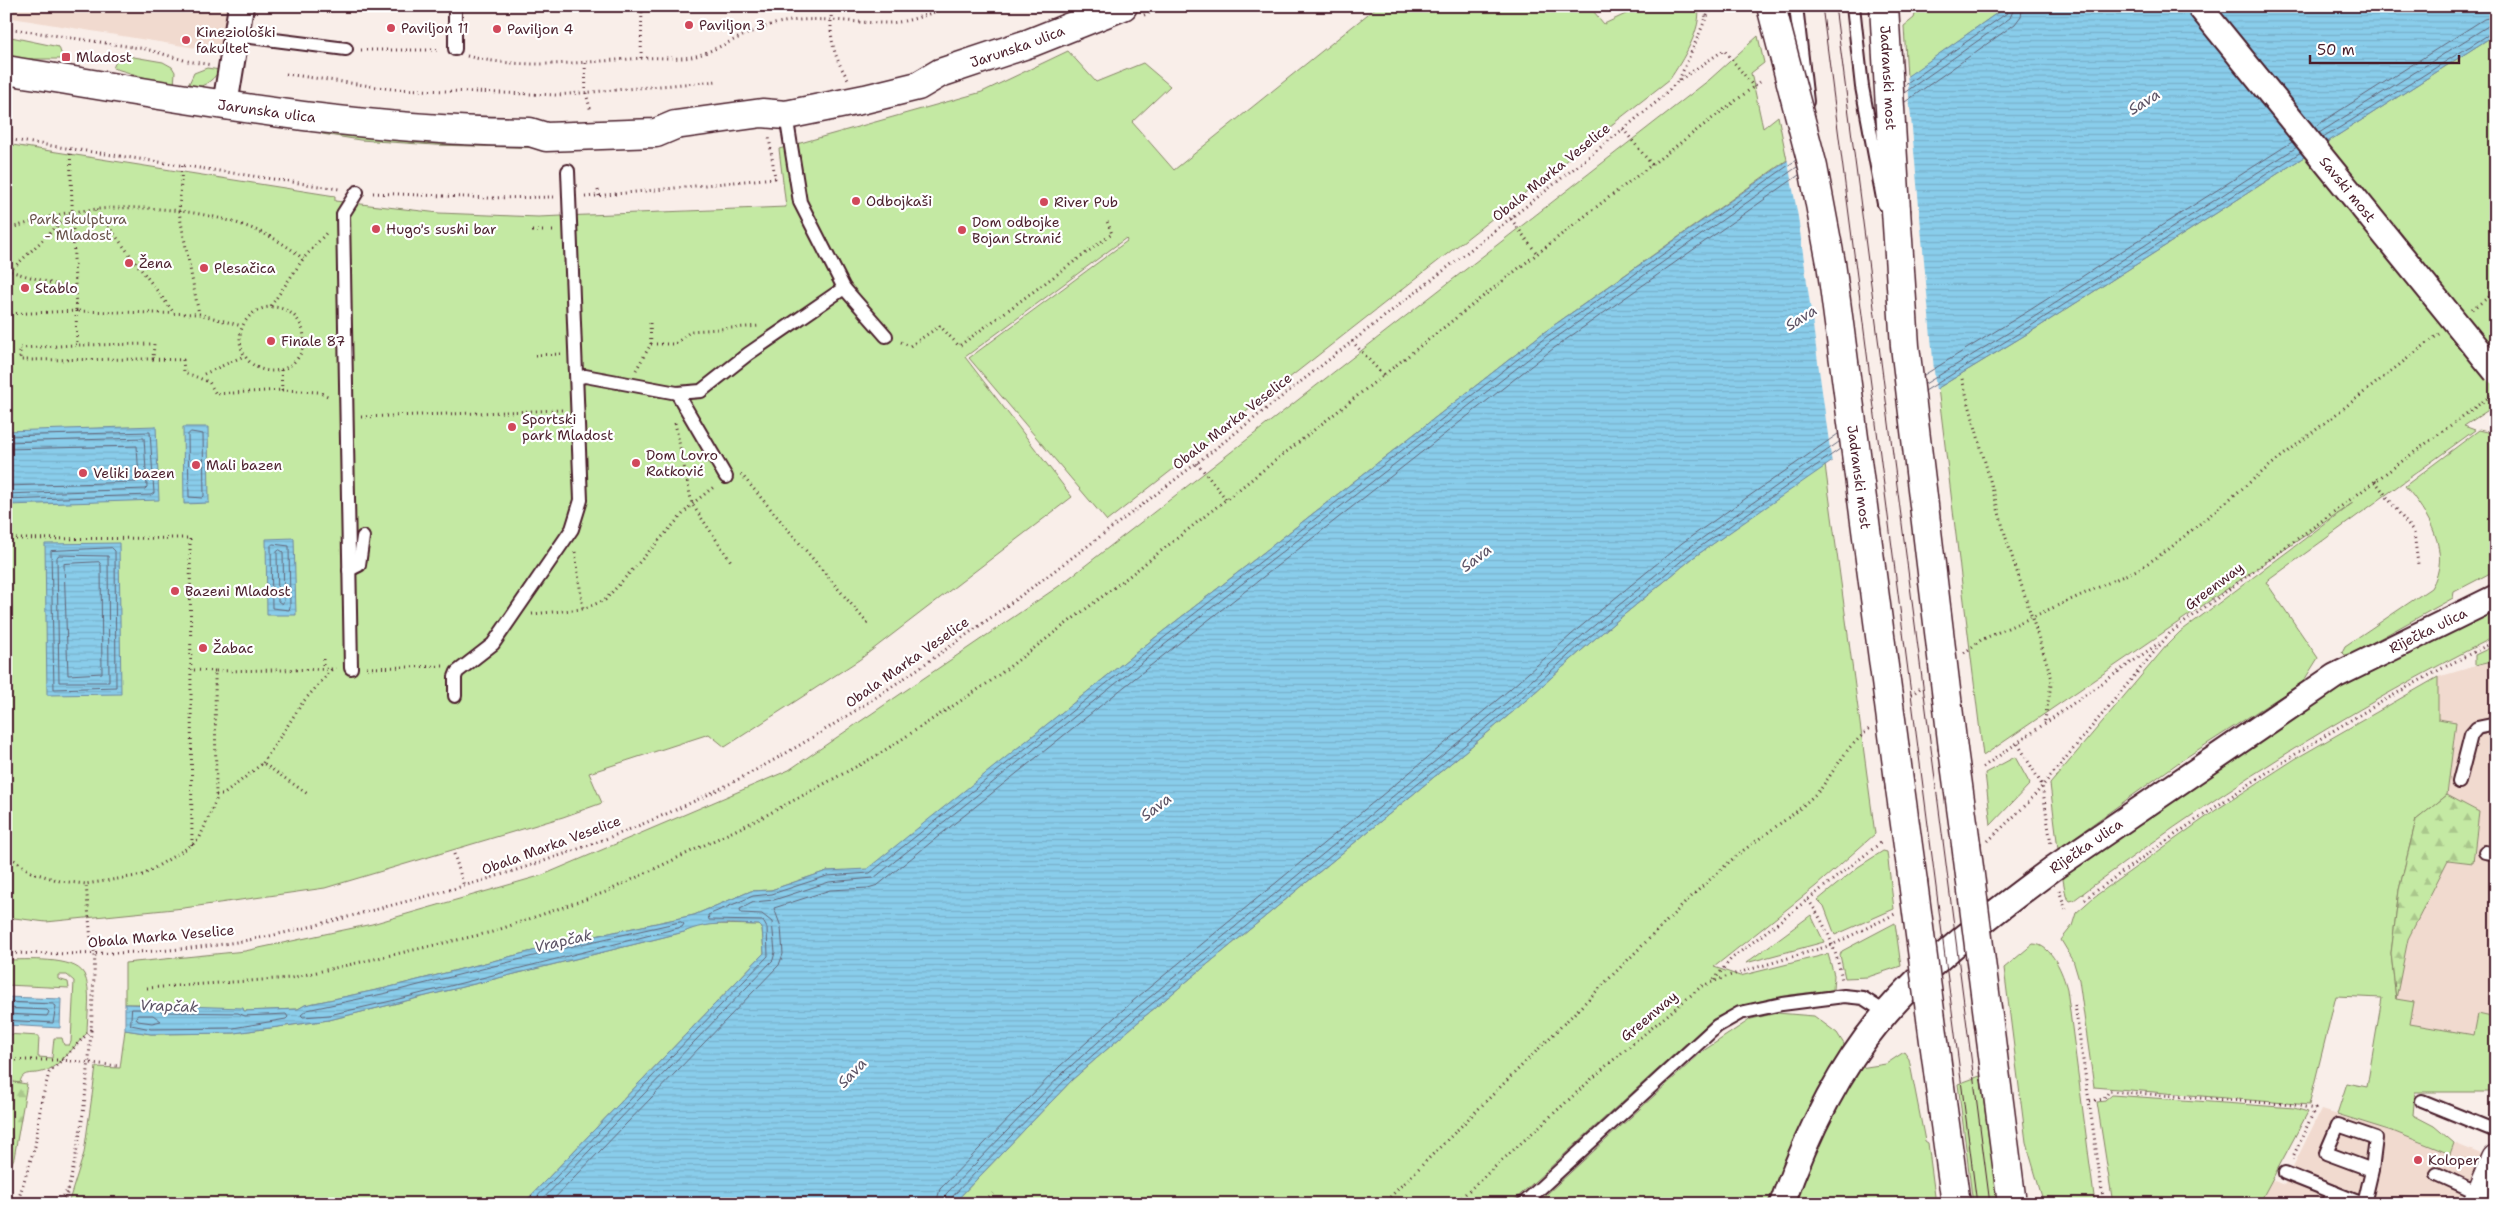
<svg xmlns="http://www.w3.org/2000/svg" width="2502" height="1210" font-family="'Shantell Sans',sans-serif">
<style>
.built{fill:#f1dacf}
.green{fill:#c4e9a3;stroke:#878467}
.forest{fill:url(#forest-firs);stroke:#878467}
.water{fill:url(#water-rules);stroke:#70879e}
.pier{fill:#f9eee9}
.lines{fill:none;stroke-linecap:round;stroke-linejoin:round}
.shore{stroke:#636578;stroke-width:1}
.lane-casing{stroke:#4a1f2b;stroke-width:16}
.street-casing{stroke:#4a1f2b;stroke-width:28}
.secondary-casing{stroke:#4a1f2b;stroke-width:31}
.path{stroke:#4a1f2b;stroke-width:3;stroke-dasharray:1 4;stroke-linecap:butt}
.lane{stroke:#fff;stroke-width:12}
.street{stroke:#fff;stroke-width:24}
.secondary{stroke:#fff;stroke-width:28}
.tram{stroke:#4a1f2b;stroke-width:1}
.street-bridge-casing{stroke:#4a1f2b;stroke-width:28;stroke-linecap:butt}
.secondary-bridge-casing{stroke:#4a1f2b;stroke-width:31;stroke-linecap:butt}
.street-bridge{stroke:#fff;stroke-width:24}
.secondary-bridge{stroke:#fff;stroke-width:28}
.poi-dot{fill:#d1495b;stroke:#fff;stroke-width:2}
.labels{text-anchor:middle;stroke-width:4.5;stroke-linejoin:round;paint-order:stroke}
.poi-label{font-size:14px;fill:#4a1f2b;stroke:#fff;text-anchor:start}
.street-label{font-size:14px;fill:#4a1f2b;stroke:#fff}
.park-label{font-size:14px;fill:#685249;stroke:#fff}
.water-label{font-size:15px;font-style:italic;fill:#5d5365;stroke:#fff}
</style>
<defs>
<pattern id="forest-firs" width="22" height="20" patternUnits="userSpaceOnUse" patternTransform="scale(1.25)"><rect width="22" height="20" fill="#c4e9a3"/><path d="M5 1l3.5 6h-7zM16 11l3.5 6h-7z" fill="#aac78c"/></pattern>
<pattern id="water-rules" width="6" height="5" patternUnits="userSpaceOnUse" patternTransform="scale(1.25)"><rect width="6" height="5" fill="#89cdeb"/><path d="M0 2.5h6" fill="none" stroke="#78b0ca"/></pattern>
</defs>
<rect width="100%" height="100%" fill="#f9eee9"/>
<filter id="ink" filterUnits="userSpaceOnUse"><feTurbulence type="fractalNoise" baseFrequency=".02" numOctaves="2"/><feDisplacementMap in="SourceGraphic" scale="10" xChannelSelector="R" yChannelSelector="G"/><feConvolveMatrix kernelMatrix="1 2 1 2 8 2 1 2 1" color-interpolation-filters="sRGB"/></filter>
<g filter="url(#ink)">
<g class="built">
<polygon points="6,6 229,6 220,52 6,17"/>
<polygon points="2496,660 2496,1018 2478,1014 2474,1035 2410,1024 2414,1002 2396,999 2408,939 2448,860 2473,863 2479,813 2447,795 2456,722 2438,719 2438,677"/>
<polygon points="2321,1110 2395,1132 2449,1154 2454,1143 2486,1156 2465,1204 2259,1204 2272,1180 2284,1185"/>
</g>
<g class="green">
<path d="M1378,6H1589L1604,24L1643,6H1698C1703,28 1682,61 1670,79L1107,521L969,358L1127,241L1126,238L965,357L1072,497L859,660L725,747L709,734L589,773L602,803L563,817L325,888L184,908L46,922L6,917V144L335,196V201L439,213L538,217L786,207L779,149L982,92L1068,51L1096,82L1143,63L1170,86L1132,122L1174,170Z"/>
<polygon points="1923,6 2007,6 1907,77 1904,26 1914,18 1916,11"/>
<polygon points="2496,34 2496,405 2464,426 2475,430 2266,582 2318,658 2303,682 2182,760 2058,849 2050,784 2167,645 2180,632 2354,502 1983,756 1938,388 2040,326"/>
<polygon points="6,36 59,47 63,59 6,59"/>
<polygon points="1758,36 1764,63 1751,73 1763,128 1778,116 1787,160 1543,333 1138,651 867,870 827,871 771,890 751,891 694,915 572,941 386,988 305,1005 298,1009 244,1011 161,1007 160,1004 125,1004 125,963 245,951 372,924 543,875 789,770 1059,586 1709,80"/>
<polygon points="128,56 163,62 172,67 175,72 174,86 113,68 117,59"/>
<path d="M207,68L220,70C212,82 201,89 187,88L194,73Z"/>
<polygon points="325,131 530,143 547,148 434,145 360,140 322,134"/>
<path d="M2479,430L2496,434V570L2454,592L2453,598L2350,655H2345L2342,652L2345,646L2431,588C2453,553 2428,513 2405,486Z"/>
<path d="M1825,465L1875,834L1816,886L1714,967L1740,976L1828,954L1834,975L1833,990C1787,995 1755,998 1713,1019L1510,1204H953L1073,1079L1145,1016L1515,710L1591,642L1694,557Z"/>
<path d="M2496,612V636C2348,710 2206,800 2074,900L2070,901L2066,896L2062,874L2318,698L2396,655Z"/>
<polygon points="2496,645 2496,660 2475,665 2475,655"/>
<polygon points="2438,677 2438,719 2456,722 2447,795 2416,820 2399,890 2391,953 2396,999 2414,1002 2410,1024 2474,1035 2478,1014 2496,1018 2496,1092 2415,1092 2413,1115 2434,1126 2454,1143 2450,1154 2395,1132 2337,1114 2347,1083 2367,1087 2382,998 2336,996 2309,1105 2094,1087 2079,980 2073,960 2061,940 2072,926 2076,913 2094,897 2216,810 2295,759"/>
<polygon points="2015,757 2030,784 1991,825 1985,773"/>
<polygon points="1883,851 1887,852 1894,909 1835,935 1824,906 1818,900 1858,867"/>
<polygon points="1811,915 1824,942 1746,963"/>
<polygon points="1895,923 1901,966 1868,977 1845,978 1840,955 1842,951"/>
<polygon points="713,924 759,925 762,928 764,953 523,1204 68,1204 84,1153 96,1067 120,1068 125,1030 151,1034 234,1033 329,1020 684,932 695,927"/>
<path d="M2033,944C2052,944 2063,974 2067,989L2095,1204H2044L2026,1142L2004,968Z"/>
<path d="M6,960C25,960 74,956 84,974C92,990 87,1016 87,1033C74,1046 59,1068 42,1072C32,1075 22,1070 20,1083L6,1081V1034L39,1036L38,1057L52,1058L54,1038H62L64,1045H69L71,1042L74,981L67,975H58V979L68,982L69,988L6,985Z"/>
<polygon points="1777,1013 1814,1016 1837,1033 1844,1044 1843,1056 1803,1121 1769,1204 1536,1204 1703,1051 1751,1019"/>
<path d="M1904,1052L1909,1059L1925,1141L1928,1143L1936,1204H1792C1809,1156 1833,1111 1860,1068L1886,1064Z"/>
<polygon points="1980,1076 1998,1204 1973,1204 1958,1084"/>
<polygon points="2112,1095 2294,1108 2308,1112 2259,1204 2113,1204 2097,1102 2105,1101"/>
</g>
<g class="forest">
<polygon points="2447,795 2479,812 2473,863 2448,860 2408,939 2396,999 2391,953 2399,890 2416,820"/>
<polygon points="6,1081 27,1084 14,1158 6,1177"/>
</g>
<g class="water">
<path d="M2007,6H2496V34L2040,326L1938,388L1694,557L1591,642L1515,710L1145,1016L1073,1079L953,1204H523L764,953L762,928L759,925C734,924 708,921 684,932L329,1020L234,1033L151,1034L125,1030V1004L243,1008L244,1011L298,1009L305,1005L386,988L572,941L694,915L751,891L771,890L827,871L867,869L1138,651L1543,333Z"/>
<polygon points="156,426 159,500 8,505 6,431"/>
<polygon points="183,427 208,427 209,503 184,504"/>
<polygon points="294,538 296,615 267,615 266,539"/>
<polygon points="119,543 121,694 47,695 45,544"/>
<polygon points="6,997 61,999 60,1028 6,1025"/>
</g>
<polygon class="pier" points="1907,74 1936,392 1832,464 1798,217 1787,157"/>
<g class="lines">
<g class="shore">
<polyline points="1904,86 2007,13 2009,6"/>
<polyline points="1904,93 2010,18 2015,6"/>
<polyline points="1905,102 2015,24 2021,16 2023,6"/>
<polyline points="2314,127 2484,19 2496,16"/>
<polyline points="2319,133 2488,26 2496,24"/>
<polyline points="2323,138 2496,30"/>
<polyline points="1924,375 2030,310 2292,142"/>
<polyline points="1925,384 2034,317 2297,147"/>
<polyline points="1925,391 2037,322 2301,152"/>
<polygon points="191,432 203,434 204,496 202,498 189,497 188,435"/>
<polyline points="6,436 150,432 154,493 151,495 6,500"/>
<polyline points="6,442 144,438 147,487 145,489 6,494"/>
<polyline points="6,449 137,446 139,479 137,482 6,486"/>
<polygon points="273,544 289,546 290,607 289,610 272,608 271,546"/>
<polygon points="112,548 115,551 116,687 54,689 51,551"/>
<polygon points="280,550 283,552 284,601 282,604 278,601 277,552"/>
<polygon points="59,555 108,556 109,682 59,682 57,558"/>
<polygon points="99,562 101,565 102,673 68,675 64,564"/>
<polygon points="681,922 684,924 682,927 391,1001 329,1015 303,1017 301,1015 307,1010 387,993 573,946"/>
<polyline points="6,1002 53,1004 56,1006 53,1023 6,1020"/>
<polyline points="6,1008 47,1010 49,1012 47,1016 6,1014"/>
<polygon points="132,1009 155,1009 162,1012 238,1013 245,1016 286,1014 288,1017 286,1019 233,1028 151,1029 131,1025"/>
<polygon points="138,1015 153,1015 161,1021 152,1023 138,1021 136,1018"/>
<polyline points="530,1204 768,956 767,928 763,921 709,920 708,915 753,896 772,894 827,876 870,873 1142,655 1546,337 1796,160"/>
<polyline points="538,1204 773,960 775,952 772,922 762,914 741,913 740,909 754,902 774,900 829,882 874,878 1145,660 1550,342 1797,167"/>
<polyline points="549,1204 779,965 783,954 781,927 774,908 830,890 868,888 878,885 1150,666 1554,348 1799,175"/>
<polyline points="936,1204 940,1189 1060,1066 1133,1001 1502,696 1579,628 1682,543 1838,434"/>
<polyline points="943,1204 946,1194 1065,1071 1138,1007 1507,702 1584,634 1687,549 1839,442"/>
<polyline points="949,1204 951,1198 1069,1076 1142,1012 1511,707 1588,638 1691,553 1840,449"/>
</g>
<defs>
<g id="lane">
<polyline points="1796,6 1807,102"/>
<polyline points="1853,6 1862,87 1884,204"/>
<polyline points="235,35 346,49"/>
<polyline points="455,49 455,6"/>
<polyline points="786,115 800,202 844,288 886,336"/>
<polyline points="577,378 585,376 677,393 701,391 748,354 844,288"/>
<polyline points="677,393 726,477"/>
<polyline points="349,570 359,565 363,537"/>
<polyline points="351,668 343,214 357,192"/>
<polyline points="455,696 455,677 457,672 493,644 572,529 581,500 568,171"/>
<polyline points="2459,782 2471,735 2477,728 2496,724"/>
<polyline points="2485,852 2496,854"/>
<polyline points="2422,1101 2496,1131"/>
<polyline points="2285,1173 2363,1204"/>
<polyline points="2437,1174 2481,1194"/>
<polyline points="1523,1204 1717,1026 1740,1013 1782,1004 1844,996 1863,998 1877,1007"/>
<polyline points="2328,1204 2334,1192"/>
<polyline points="2364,1204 2372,1170 2376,1138 2338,1125 2326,1153 2372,1170"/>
</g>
<g id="street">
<polyline points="225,105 241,6"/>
<path id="s1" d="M1782,1204C1805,1139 1836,1073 1880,1020C1929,961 1994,912 2055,867L2335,676L2496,597"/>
</g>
<g id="secondary">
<path id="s2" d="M1884,6L1896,210"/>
<path id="s3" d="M6,70C180,98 353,131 530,132L546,137L656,133L675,125L762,113L786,115L865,99L918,86L940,73L1030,43L1123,6"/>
<polyline points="1953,749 1966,844"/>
<polyline points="1900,788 1913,882"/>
<polyline points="1996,1079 2012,1204"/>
<polyline points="1944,1117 1956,1204"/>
<polyline points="2477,1204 2496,1159"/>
</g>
</defs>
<use href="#lane" class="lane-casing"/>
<use href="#street" class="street-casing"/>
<use href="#secondary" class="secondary-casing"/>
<g class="path">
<path d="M832,6C829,36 832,54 848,79"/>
<polyline points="1703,6 1706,17"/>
<polyline points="1144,15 1165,6"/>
<polyline points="6,28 146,49 187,61 212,65"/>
<polyline points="361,50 440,50"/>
<path d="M467,56C527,71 587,61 647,58C663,57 681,60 696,56C725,47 755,26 784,22C818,16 852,23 886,23C907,23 930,14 948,6"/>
<polyline points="641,58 642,6"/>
<polyline points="585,63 586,93 591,112"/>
<polyline points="286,74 392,89 557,95 718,81"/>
<polyline points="1679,80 1706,18 1714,6"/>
<polyline points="1623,129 1652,165"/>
<polyline points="6,139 339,189"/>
<polyline points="70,149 76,311 199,314 242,326"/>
<polyline points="182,166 179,212 199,314"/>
<polyline points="598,190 599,196"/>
<polyline points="373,193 489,198 554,197"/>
<polyline points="585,197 775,178 769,137"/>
<polyline points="96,210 174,313"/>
<polyline points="1511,219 1538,255"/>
<path d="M6,229C28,224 51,215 73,212C142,201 250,210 303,259"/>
<polyline points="532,231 556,231"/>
<polyline points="6,270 75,290"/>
<polyline points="6,275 72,212"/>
<polyline points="271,306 303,259 328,231"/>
<circle cx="272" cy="339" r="32"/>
<polyline points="2472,309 2496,292"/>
<polyline points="6,314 76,311 77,345 20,348 20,360 153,359 154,344 77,345"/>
<polyline points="650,323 651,344"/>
<polyline points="1352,341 1383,375"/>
<polyline points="901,342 910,346 940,326 959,346 1112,234 1107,221"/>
<polyline points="535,355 561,354"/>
<polyline points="153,359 183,360 184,372 209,382 216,394 282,390"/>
<polyline points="281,370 282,390 318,392 330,397"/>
<polyline points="636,370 651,344 675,344 691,331 760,326"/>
<polyline points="204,374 244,356"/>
<polyline points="1962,379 2006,538 2052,679 2044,725"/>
<polyline points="361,417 562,410"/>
<polyline points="675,423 692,504 732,563"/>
<polyline points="1197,463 1226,499"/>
<polyline points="741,474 868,624"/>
<polyline points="2375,481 2414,533 2418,564"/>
<polyline points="6,539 190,538 192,845"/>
<polyline points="575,552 583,609"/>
<polyline points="532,614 583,609 605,600 692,504 715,486"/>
<polyline points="1964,653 1981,640 2139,569 2169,549 2272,464 2439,334"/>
<polyline points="323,659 323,669"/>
<polyline points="367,668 443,666"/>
<polyline points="194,670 215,671"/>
<polyline points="1911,695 1922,687"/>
<polyline points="2018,744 2042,785 2051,844"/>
<polyline points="263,763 303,702 332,669"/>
<polyline points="1983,767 2159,643"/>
<polyline points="216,795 223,795 263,763 309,795"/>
<polyline points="1988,841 2029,802 2170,633 2493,394"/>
<polyline points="6,854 31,872 60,881 86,884"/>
<polyline points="454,854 464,886"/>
<polyline points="2059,890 2067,913"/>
<path d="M2085,899C2216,804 2350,712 2496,641"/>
<path d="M1808,900C1825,922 1837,952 1842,980"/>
<path d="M6,953C88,955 173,954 254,939C308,929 360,913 412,900C523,871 633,834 735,781C826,734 910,675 993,616C1089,546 1182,475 1275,402C1403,301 1533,203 1659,100L1678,81L1724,50L1754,87"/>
<polyline points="1714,980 1731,959 1883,841"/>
<polyline points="147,988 291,978 492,932 606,892 761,818 876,756 988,683 1128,577 1595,208 1760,82"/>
<polyline points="2075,1005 2104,1204"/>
<polyline points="6,1060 62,1060 119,1066"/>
<polyline points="2090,1101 2104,1099 2109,1091 2294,1105 2315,1109 2292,1159"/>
<polyline points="17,1204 35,1146 41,1103 49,1073 92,1029"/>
<polyline points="56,1204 66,1192"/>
<path d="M64,1204C88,1122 91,1038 95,954L91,941L86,884L143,875L192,845L200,837L216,800L215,671L336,669"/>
<polyline points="982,1204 993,1193"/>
<polyline points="1383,1204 1694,894 1737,855 1796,812 1820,790 1849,748 1869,729"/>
<polyline points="1454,1204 1606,1066 1702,986 1728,976 1832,945 1895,914"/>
</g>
<use href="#lane" class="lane"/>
<use href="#street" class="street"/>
<use href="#secondary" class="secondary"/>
<g class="tram">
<polyline points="1822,6 1977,1204"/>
<polyline points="1835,6 1990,1204"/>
</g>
<defs>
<g id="street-bridge">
<path id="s4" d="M2199,6L2496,372"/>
</g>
<g id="secondary-bridge">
<path id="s5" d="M1771,6L1813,167L1831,263L1900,788"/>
<polyline points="1896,210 1905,346 1953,749"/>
<polyline points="1966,844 1996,1079"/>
<polyline points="1913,882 1944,1117"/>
</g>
</defs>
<use href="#street-bridge" class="street-bridge-casing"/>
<use href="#secondary-bridge" class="secondary-bridge-casing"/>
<use href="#street-bridge" class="street-bridge"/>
<use href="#secondary-bridge" class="secondary-bridge"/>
</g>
</g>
<g class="poi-dot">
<circle cx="689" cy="25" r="5"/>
<circle cx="391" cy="28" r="5"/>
<circle cx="497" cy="29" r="5"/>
<circle cx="186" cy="40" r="5"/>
<rect x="61" y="52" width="10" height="10" rx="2.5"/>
<circle cx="856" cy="201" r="5"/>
<circle cx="1044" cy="202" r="5"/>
<circle cx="376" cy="229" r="5"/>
<circle cx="962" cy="230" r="5"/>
<circle cx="129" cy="263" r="5"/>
<circle cx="204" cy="268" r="5"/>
<circle cx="25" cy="288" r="5"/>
<circle cx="271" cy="341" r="5"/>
<circle cx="512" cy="427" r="5"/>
<circle cx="636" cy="463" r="5"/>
<circle cx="196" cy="465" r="5"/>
<circle cx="83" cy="473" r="5"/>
<circle cx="175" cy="591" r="5"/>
<circle cx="203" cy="648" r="5"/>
<circle cx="2418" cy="1160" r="5"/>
</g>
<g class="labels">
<g class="poi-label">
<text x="699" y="30">Paviljon 3</text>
<text x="401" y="33">Paviljon 11</text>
<text x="507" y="34">Paviljon 4</text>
<text x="196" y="37">Kineziološki<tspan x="196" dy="16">fakultet</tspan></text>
<text x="76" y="62">Mladost</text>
<text x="866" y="206">Odbojkaši</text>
<text x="1054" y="207">River Pub</text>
<text x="972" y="227">Dom odbojke<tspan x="972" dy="16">Bojan Stranić</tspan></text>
<text x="386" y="234">Hugo's sushi bar</text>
<text x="139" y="268">Žena</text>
<text x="214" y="273">Plesačica</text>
<text x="35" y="293">Stablo</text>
<text x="281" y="346">Finale 87</text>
<text x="522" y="424">Sportski<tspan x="522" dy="16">park Mladost</tspan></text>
<text x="646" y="460">Dom Lovro<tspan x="646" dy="16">Ratković</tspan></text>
<text x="206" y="470">Mali bazen</text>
<text x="93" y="478">Veliki bazen</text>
<text x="185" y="596">Bazeni Mladost</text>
<text x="213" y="653">Žabac</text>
<text x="2428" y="1165">Koloper</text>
</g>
<g class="street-label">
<text dy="5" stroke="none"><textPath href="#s3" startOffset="1030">Jarunska ulica</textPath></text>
<text dy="5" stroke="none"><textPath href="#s2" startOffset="72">Jadranski most</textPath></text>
<text dy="5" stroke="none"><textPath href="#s3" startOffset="264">Jarunska ulica</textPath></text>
<text transform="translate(1551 172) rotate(-39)" y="5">Obala Marka Veselice</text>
<text dy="5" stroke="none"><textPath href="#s4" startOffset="236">Savski most</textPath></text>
<text transform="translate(1232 421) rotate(-38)" y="5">Obala Marka Veselice</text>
<text dy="5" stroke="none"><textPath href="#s5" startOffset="480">Jadranski most</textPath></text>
<text transform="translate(2214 586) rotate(-37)" y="5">Greenway</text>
<text dy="5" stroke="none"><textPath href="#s1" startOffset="885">Riječka ulica</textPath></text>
<text transform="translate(907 662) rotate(-35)" y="5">Obala Marka Veselice</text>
<text transform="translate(551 845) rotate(-20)" y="5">Obala Marka Veselice</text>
<text dy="5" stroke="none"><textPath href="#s1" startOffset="480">Riječka ulica</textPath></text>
<text transform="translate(161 936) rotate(-5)" y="5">Obala Marka Veselice</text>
<text transform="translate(1649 1016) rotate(-40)" y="5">Greenway</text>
</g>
<g class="park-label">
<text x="78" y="224">Park skulptura<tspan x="78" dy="16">- Mladost</tspan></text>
</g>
<g class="water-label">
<text transform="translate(2144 102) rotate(-32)" y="5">Sava</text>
<text transform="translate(1801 318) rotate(-32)" y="5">Sava</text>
<text transform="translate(1476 558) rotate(-38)" y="5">Sava</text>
<text transform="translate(1156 807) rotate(-38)" y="5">Sava</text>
<text transform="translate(563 941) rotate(-13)" y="5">Vrapčak</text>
<text transform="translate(169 1006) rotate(2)" y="5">Vrapčak</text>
<text transform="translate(852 1073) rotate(-46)" y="5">Sava</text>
</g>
</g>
<rect width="2502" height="1210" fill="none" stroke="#fff" stroke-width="25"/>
<rect x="12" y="12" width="2477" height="1185" fill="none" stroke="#4a1f2b" stroke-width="2" filter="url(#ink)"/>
<path d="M2310 55v8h149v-8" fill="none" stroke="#4a1f2b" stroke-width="2.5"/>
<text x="2317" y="55" font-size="15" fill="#4a1f2b" stroke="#ffffff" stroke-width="4" paint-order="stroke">50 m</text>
</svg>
